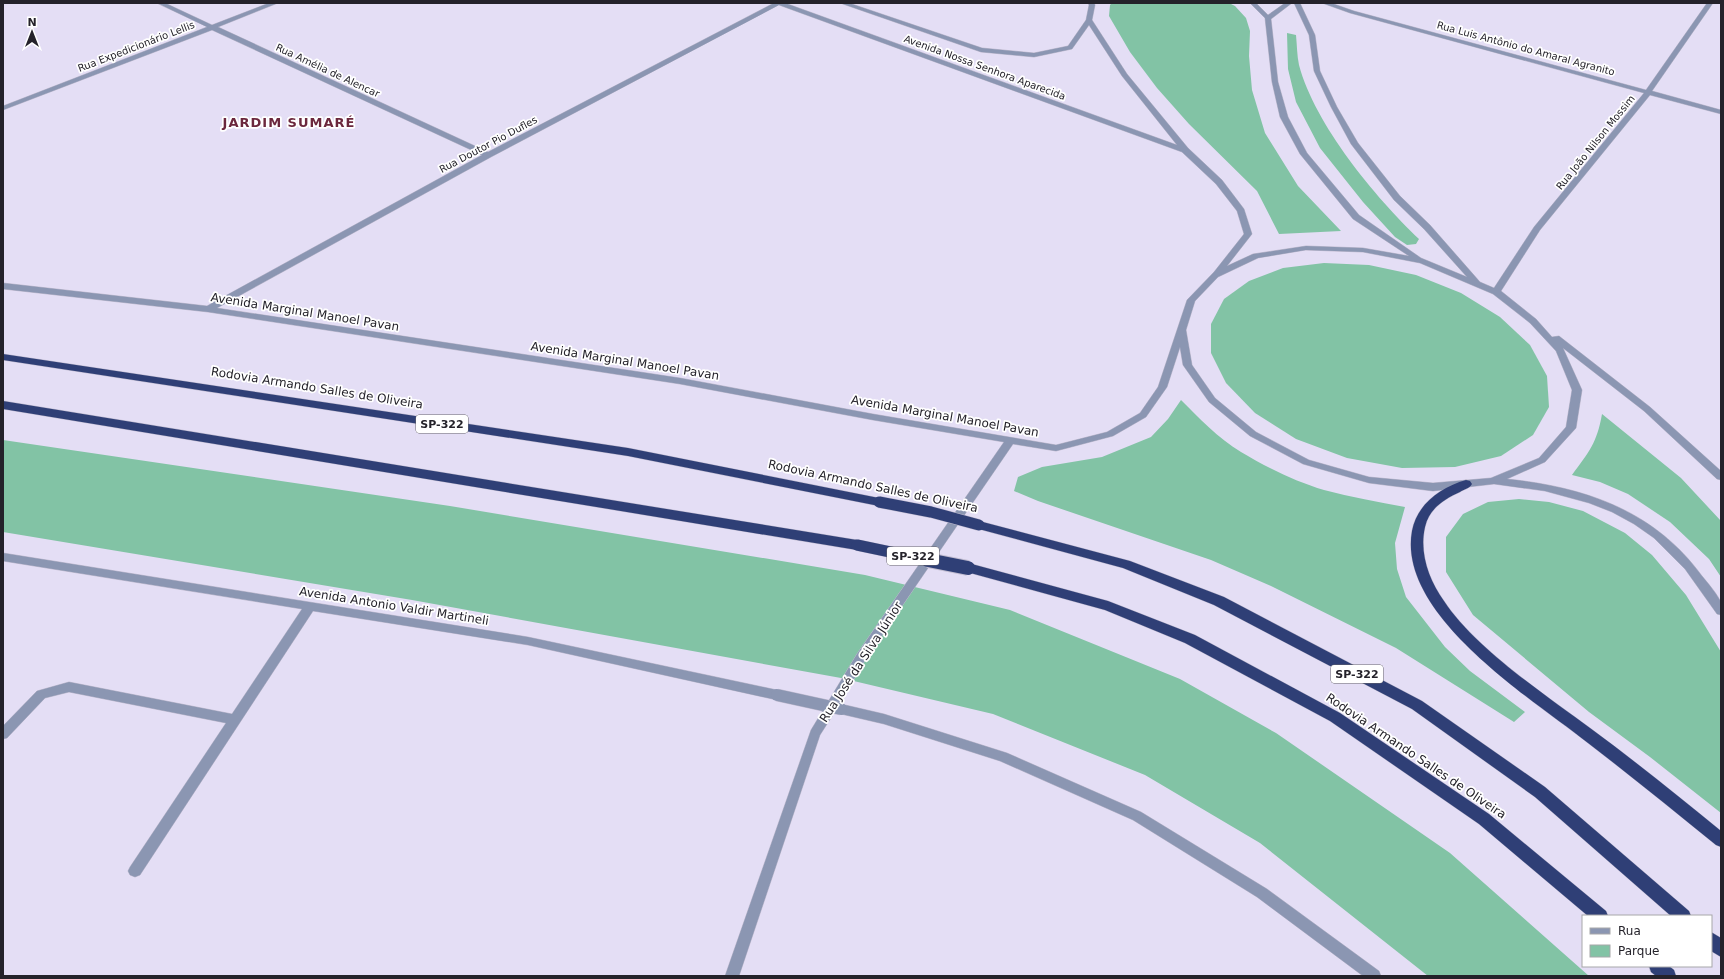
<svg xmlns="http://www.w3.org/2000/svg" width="1724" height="979" font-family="'DejaVu Sans',sans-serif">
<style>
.green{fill:#82c3a5}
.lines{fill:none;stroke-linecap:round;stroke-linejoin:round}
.minor-casing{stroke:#c1bcd0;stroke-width:1}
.highway-casing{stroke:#c1bcd0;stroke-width:1}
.minor{fill:#8b96b2;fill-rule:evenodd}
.highway{fill:#2f3f76;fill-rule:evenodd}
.minor-bridge-casing{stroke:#c1bcd0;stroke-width:13;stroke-linecap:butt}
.highway-bridge-far1-casing{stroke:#c1bcd0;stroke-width:12;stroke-linecap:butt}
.highway-bridge-casing{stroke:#c1bcd0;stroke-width:16;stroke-linecap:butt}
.minor-bridge{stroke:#8b96b2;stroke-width:12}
.highway-bridge-far1{stroke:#2f3f76;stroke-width:11}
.highway-bridge{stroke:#2f3f76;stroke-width:14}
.labels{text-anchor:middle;stroke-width:3.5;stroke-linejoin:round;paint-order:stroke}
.far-street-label{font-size:10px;fill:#24222a;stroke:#fff}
.shield{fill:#fff;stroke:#66646a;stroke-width:1}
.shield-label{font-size:11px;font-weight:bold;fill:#24222a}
.street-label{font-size:12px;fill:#24222a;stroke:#fff}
.far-district-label{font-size:13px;font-weight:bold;letter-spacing:1px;fill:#6b273d;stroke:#fff}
</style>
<rect width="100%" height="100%" fill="#e4def5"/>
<g class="green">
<polygon points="1112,3 1229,3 1235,6 1246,18 1250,31 1249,56 1252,90 1265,133 1298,186 1341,231 1279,234 1257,191 1189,124 1157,88 1130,52 1109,16 1110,5"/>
<path d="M1287,33L1296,35C1297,45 1297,56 1299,65C1315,125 1375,197 1419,239L1416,244L1407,245L1395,237L1363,202L1320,148L1296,102L1288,69Z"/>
<polygon points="1324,263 1369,265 1416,275 1461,293 1500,317 1530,345 1547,376 1549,407 1533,435 1501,456 1455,467 1402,468 1347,458 1296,439 1255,413 1226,383 1211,353 1211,324 1224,299 1249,281 1283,268"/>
<path d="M1181,400C1199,418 1218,438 1241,452C1266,467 1296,482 1324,490C1351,497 1378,502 1405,507L1395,543L1397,569L1406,597L1445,647L1470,671L1525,712L1514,722L1396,648L1271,586L1211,560L1038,501L1014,491L1018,477L1042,467L1102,457L1151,437L1168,419Z"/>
<path d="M1602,414L1681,478L1721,521V577L1709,559L1670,522L1628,494L1600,482L1572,475C1589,452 1597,443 1602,414Z"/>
<polygon points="3,440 450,506 865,575 1010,610 1180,679 1276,733 1450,853 1589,976 1428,976 1260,843 1145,775 993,714 841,678 412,600 3,532"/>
<polygon points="1519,499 1549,502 1583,511 1625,533 1652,555 1686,595 1721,652 1721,813 1650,757 1589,712 1473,615 1446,572 1446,537 1463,514 1488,502"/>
</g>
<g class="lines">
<defs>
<g id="minor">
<path d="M157,3H165L212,25L269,3H278L218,27L488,152L774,3H785L1177,145L1122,76L1089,25L1072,49L1034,57L981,52L840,3H849L982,48L1034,53L1068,46L1086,20L1089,5L1088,3H1094L1095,5L1092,20L1127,74L1188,148L1222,180L1244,209L1252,234L1227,266L1253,254L1306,246L1363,248L1409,256L1353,219L1300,154L1280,117L1272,82L1265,18L1250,3H1256L1268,15L1285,3H1292L1271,19L1278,82L1288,117L1307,153L1359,215L1421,258L1467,277L1424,229L1394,200L1351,144L1331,107L1314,71L1309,35L1294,3H1300L1315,35L1320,71L1337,107L1358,143L1400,196L1430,225L1480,282L1494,288L1534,227L1644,93L1350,13L1322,3H1331L1354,11L1646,90L1707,3H1713L1652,91L1721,110V114L1650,95L1540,230L1501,291L1536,319L1552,337L1559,336L1650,407L1721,471V480L1717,479L1644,411L1563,348L1582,390L1576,428L1545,462L1507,479C1584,487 1654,510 1702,576C1707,582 1719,596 1721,603C1722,607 1721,612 1721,615L1717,614L1685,569L1654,538L1634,524L1612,512L1589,503L1545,491L1494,484L1433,491L1369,483L1303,464L1250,436L1209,402L1183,365L1180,347L1167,387L1146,417L1113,436L1056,451L1013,444L865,660L839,705L841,704L884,714L1007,753L1141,812L1267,889L1379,971L1381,976H1363L1257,897L1133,820L1000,761L884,724L841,714L837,712L836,710L820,735L739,976H725L811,730L857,654L1004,442L873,420L680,384L208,312L3,289V283L207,306L482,155L212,30L3,110V106L207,27ZM779,5L1182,152L1216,184L1237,211L1244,234L1214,272L1187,300L1158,387L1140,413L1107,432L1056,445L873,414L680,378L217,308L491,157ZM1306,250L1363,252L1420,263L1493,294L1530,323L1556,351L1572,390L1566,427L1539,458L1491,478L1433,483L1369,477L1309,460L1256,432L1215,398L1192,365L1186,330L1195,301L1218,277L1258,258Z"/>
<polygon points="3,553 528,637 777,690 781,692 783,695 781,698 777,700 528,645 313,611 140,875 135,877 130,875 128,871 130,867 226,723 69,692 45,698 7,738 3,739 3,726 37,691 69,682 232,714 302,609 3,561"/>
</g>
<g id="highway">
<polygon points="3,354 628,448 879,498 883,499 885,502 883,505 879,506 628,456 3,360"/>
<polygon points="3,401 857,540 861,542 863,545 861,548 857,550 3,409"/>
<path d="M1466,480L1470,481L1472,484C1469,489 1464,489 1460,492C1444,499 1429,509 1425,527C1419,553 1429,580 1444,601C1475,648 1544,694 1590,728C1635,761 1678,796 1721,831V847L1716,845C1673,810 1631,776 1588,743C1531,698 1397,615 1412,531C1417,504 1441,487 1466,480Z"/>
<polygon points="979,521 1130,561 1224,597 1422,701 1545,787 1689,911 1691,916 1671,916 1535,797 1412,709 1214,605 1123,568 975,528 973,525 975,522"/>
<polygon points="968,563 1108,601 1195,635 1340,713 1489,814 1606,911 1608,916 1588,916 1479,824 1330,721 1185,643 1105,610 963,571 962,568 963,565"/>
<polygon points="1711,932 1721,938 1721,957 1711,951"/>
<polygon points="1649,966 1669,966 1674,970 1676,976 1656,976 1651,972"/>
</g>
</defs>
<use href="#minor" class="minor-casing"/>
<use href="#highway" class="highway-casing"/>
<use href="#minor" class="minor"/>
<use href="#highway" class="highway"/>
<defs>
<polyline id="minor-bridge" points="777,695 841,709"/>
<g id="highway-bridge-far1">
<polyline points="879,502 931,512 979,525"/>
<polyline points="857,545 933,561"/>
</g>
<polyline id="highway-bridge" points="928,560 968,568"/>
</defs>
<use href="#minor-bridge" class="minor-bridge-casing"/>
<use href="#highway-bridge-far1" class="highway-bridge-far1-casing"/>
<use href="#highway-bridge" class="highway-bridge-casing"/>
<use href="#minor-bridge" class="minor-bridge"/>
<use href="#highway-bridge-far1" class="highway-bridge-far1"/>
<use href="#highway-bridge" class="highway-bridge"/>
</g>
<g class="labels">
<g class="far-street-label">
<text transform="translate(136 46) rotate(-21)" y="4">Rua Expedicionário Lellis</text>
<text transform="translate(1526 48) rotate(15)" y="4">Rua Luis Antônio do Amaral Agranito</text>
<text transform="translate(985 67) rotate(20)" y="4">Avenida Nossa Senhora Aparecida</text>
<text transform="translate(328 70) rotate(25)" y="4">Rua Amélia de Alencar</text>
<text transform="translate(1595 142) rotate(-51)" y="4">Rua João Nilson Mossim</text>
<text transform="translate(488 144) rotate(-28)" y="4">Rua Doutor Pio Dufles</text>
</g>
<g class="shield">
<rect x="416" y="415" width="52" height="18" rx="3"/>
<rect x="887" y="547" width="52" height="18" rx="3"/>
<rect x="1331" y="665" width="52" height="18" rx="3"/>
</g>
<g class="shield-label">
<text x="442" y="428">SP-322</text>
<text x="913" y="560">SP-322</text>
<text x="1357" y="678">SP-322</text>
</g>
<g class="street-label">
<text transform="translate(305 312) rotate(9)" y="4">Avenida Marginal Manoel Pavan</text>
<text transform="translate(625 361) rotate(9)" y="4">Avenida Marginal Manoel Pavan</text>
<text transform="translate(317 388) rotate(9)" y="4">Rodovia Armando Salles de Oliveira</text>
<text transform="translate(945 416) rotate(10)" y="4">Avenida Marginal Manoel Pavan</text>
<text transform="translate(873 486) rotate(12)" y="4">Rodovia Armando Salles de Oliveira</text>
<text transform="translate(394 606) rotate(9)" y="4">Avenida Antonio Valdir Martineli</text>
<text transform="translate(861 662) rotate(-57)" y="4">Rua José da Silva Júnior</text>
<text transform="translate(1416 756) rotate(34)" y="4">Rodovia Armando Salles de Oliveira</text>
</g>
<g class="far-district-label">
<text x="289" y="127">JARDIM SUMARÉ</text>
</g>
</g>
<rect width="1724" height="979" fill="none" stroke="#24222a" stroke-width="8"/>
<rect x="1582" y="915" width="130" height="52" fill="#ffffff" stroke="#a7a7aa"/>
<rect x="1590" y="928" width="20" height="6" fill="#8b96b2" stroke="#a7a7aa"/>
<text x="1618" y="935" font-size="12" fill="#24222a">Rua</text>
<rect x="1590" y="945" width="20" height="12" fill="#82c3a5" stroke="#a7a7aa"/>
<text x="1618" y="955" font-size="12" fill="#24222a">Parque</text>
<g transform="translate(32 32)" stroke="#ffffff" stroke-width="3" paint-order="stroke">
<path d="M0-3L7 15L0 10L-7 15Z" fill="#24222a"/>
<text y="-6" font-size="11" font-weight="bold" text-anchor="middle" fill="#24222a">N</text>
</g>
</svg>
